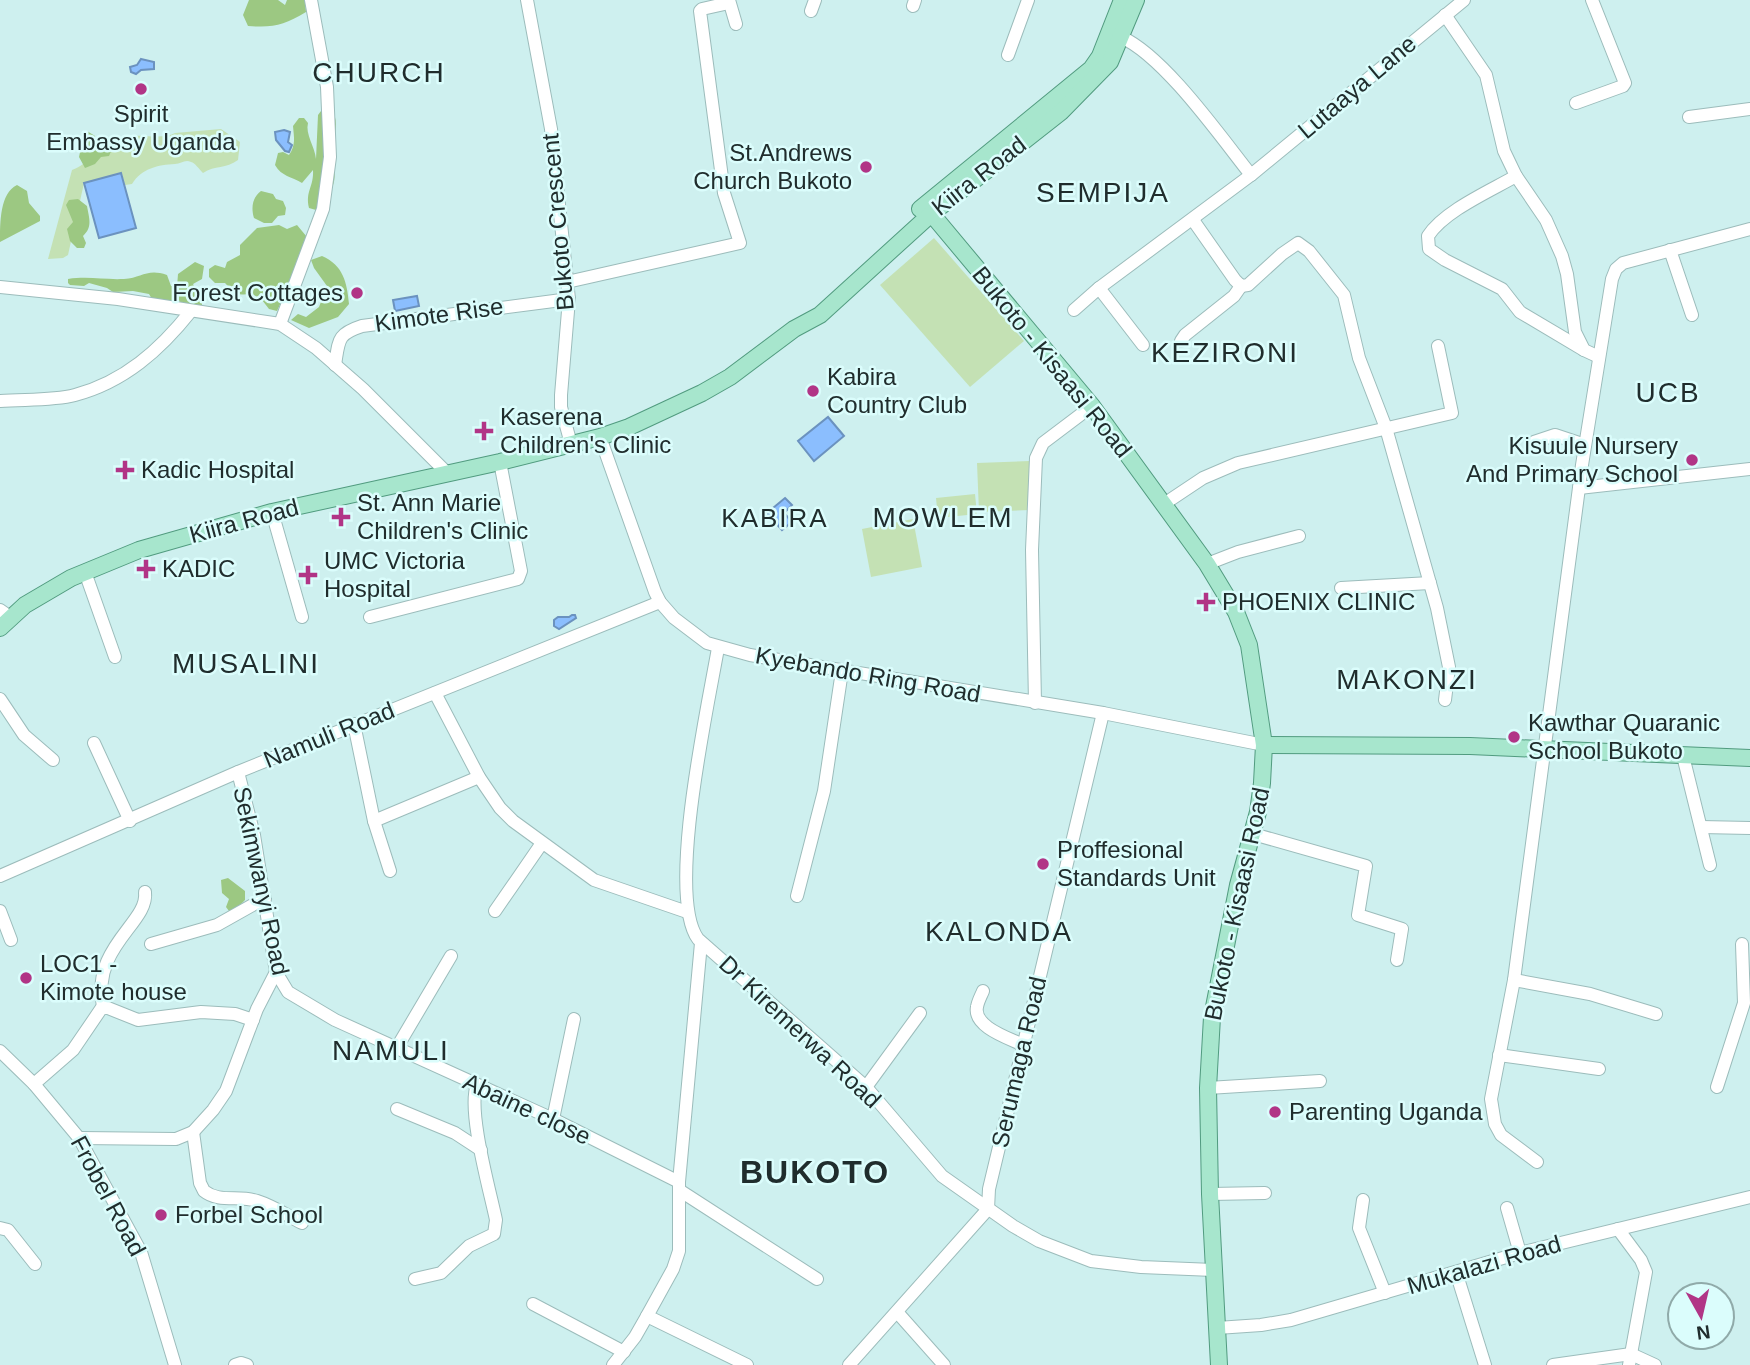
<svg xmlns="http://www.w3.org/2000/svg" width="1750" height="1365" font-family="Helvetica,sans-serif">
<style>
.green{fill:#c4e1b4}
.forest{fill:#9cc882}
.water{fill:#8bbefe;stroke:#6b92bf;stroke-width:2}
.lines{fill:none;stroke-linecap:round;stroke-linejoin:round}
.minor-casing{stroke:#9cbcbb;stroke-width:14}
.major-casing{stroke:#519b7f;stroke-width:18}
.minor{stroke:#fff;stroke-width:12}
.major{stroke:#a7e6cd;stroke-width:16}
.poi-dot{fill:#b13586;stroke:#dbfdfc;stroke-width:2.5}
.labels{text-anchor:middle;stroke-width:5;stroke-linejoin:round;paint-order:stroke}
.street-label{font-size:24px;fill:#202d2d;stroke:#dbfdfc}
.poi-label{font-size:24px;fill:#202d2d;stroke:#dbfdfc;text-anchor:start}
.neighbourhood-label{font-size:26px;letter-spacing:2px;fill:#202d2d;stroke:#dbfdfc}
.quarter-label{font-size:28px;letter-spacing:2px;fill:#202d2d;stroke:#dbfdfc}
.district-label{font-size:32px;font-weight:bold;letter-spacing:2px;fill:#202d2d;stroke:#dbfdfc}
</style>
<rect width="100%" height="100%" fill="#cef0ef"/>
<g class="green">
<path d="M221,129L240,142L238,160C226,169 215,165 203,173C199,169 195,163 191,162C185,159 181,164 175,164C158,165 142,168 132,184L125,185L122,174L84,183L68,255L63,258L48,259L72,170C89,164 100,145 119,138C136,132 161,141 175,133Z"/>
<polygon points="934,238 1024,341 970,387 880,285"/>
<polygon points="1030,461 1031,510 979,512 977,463"/>
<polygon points="975,494 977,514 938,518 936,498"/>
<polygon points="913,519 922,567 871,577 862,529"/>
</g>
<g class="forest">
<path d="M249,0H278L285,5L287,0H305L306,12C284,25 274,28 248,26L243,15Z"/>
<path d="M321,111L333,112C339,124 334,132 334,144C333,180 342,181 316,210L309,208C305,191 314,187 313,170L302,183C291,176 282,177 275,165L278,153L283,152L289,155C296,145 294,138 293,126L299,118H304L308,123C305,134 315,147 316,159L318,115Z"/>
<polygon points="87,131 95,136 95,143 107,143 112,149 109,156 101,157 95,164 85,168 79,157 84,133"/>
<path d="M17,185L27,191L29,203L40,216V221L0,242C0,222 0,193 17,185Z"/>
<path d="M261,191L273,194L276,199L283,201L286,208L285,215L278,216L272,223H264L254,218C251,208 252,198 261,191Z"/>
<path d="M78,199L87,206C89,218 93,227 83,236L86,243L84,248H77L70,241L67,229L73,222L66,205L69,200Z"/>
<path d="M279,225L287,229L297,225L307,237L308,255L295,266V272L277,311L269,309L262,300L251,293C237,297 234,293 225,283H215L209,277V269L215,265L225,268L227,262L240,255V245L257,228Z"/>
<path d="M322,256C343,265 347,282 349,304L338,317L309,328L291,320L298,314L306,317L319,307L327,286L314,268L311,260Z"/>
<path d="M195,262L204,266L202,279L193,284L202,300V310L185,308L178,299L164,304L152,299L149,294L133,291L113,292L107,288L89,283L84,286L70,285L68,283V279C89,276 104,280 124,279C142,278 147,268 167,275L171,286L177,287L178,274Z"/>
<polygon points="228,878 245,891 245,900 234,911 229,911 226,907 229,899 222,893 221,880"/>
</g>
<g class="water">
<polygon points="141,59 154,62 154,69 141,70 136,74 131,72 130,67 137,65"/>
<polygon points="284,130 290,132 288,142 292,145 289,152 285,151 276,140 275,132"/>
<polygon points="121,173 136,228 99,238 84,183"/>
<polygon points="417,296 419,306 395,311 393,300"/>
<polygon points="828,417 844,436 814,461 798,441"/>
<polygon points="785,498 792,505 784,513 792,522 782,530 767,513"/>
<polygon points="572,615 575,615 576,618 559,629 554,626 554,620 558,617 569,617"/>
</g>
<g class="lines">
<defs>
<g id="minor">
<polyline points="527,0 551,129 569,299 561,395 561,407 571,444"/>
<polyline points="729,0 736,24"/>
<polyline points="913,6 915,0"/>
<polyline points="811,11 815,0"/>
<polyline points="1445,15 1486,75 1504,151 1516,176 1546,220 1562,256 1567,274 1575,332 1584,350 1599,357"/>
<path d="M1121,37C1164,56 1220,136 1251,175"/>
<polyline points="1008,55 1028,0"/>
<polyline points="1576,103 1623,86 1625,83 1592,0"/>
<polyline points="1689,117 1750,109"/>
<path d="M1516,176C1490,191 1444,211 1428,236L1429,249L1445,260L1502,289L1520,312L1584,350"/>
<polyline points="1193,220 1235,280 1241,286 1248,285 1282,254 1298,243 1309,251 1344,295 1359,358 1386,428 1437,608 1449,667 1445,700"/>
<polyline points="1670,250 1692,315"/>
<polyline points="567,282 740,243 724,193 700,11 702,9 729,3"/>
<polyline points="0,287 118,299 280,324 316,348 363,389 446,472"/>
<polyline points="1099,288 1143,345"/>
<polyline points="1074,310 1099,288 1251,175 1464,0"/>
<polyline points="280,324 323,209 330,157 327,87 311,0"/>
<polyline points="1181,341 1185,335 1234,296 1241,286"/>
<path d="M335,365C339,340 337,334 362,326L569,299"/>
<path d="M0,401C24,399 52,401 75,395C124,382 160,350 191,311"/>
<polyline points="600,437 655,592 660,602 674,618 707,643 750,655 1103,713 1264,745"/>
<polyline points="1534,442 1555,435 1585,445"/>
<polyline points="1579,488 1750,469"/>
<polyline points="1164,504 1203,478 1238,463 1452,413 1438,346"/>
<polyline points="272,512 302,617"/>
<polyline points="1207,564 1238,552 1299,536"/>
<polyline points="85,572 115,657"/>
<polyline points="1341,588 1430,583"/>
<polyline points="0,610 10,617"/>
<polyline points="370,617 518,579 521,571 500,462"/>
<path d="M718,648C708,706 666,895 698,939L866,1087L942,1176L1013,1226L1039,1241L1091,1261L1141,1267L1213,1270"/>
<polyline points="435,693 479,777 500,808 513,821 594,880 687,912"/>
<polyline points="0,699 24,735 53,760"/>
<polyline points="1035,703 1032,550 1036,458 1043,443 1092,406"/>
<polyline points="354,724 374,821 390,871"/>
<polyline points="94,743 130,821"/>
<polyline points="1683,756 1710,865"/>
<polyline points="238,772 254,835 276,972 288,992 335,1020 553,1119 679,1182"/>
<polyline points="374,821 479,777"/>
<polyline points="1701,827 1750,828"/>
<polyline points="1253,834 1366,866 1358,915 1402,929 1397,960"/>
<polyline points="0,876 238,772 660,602"/>
<polyline points="797,896 824,791 842,671"/>
<polyline points="0,911 11,940"/>
<polyline points="495,911 542,843"/>
<polyline points="701,943 679,1182 679,1251 673,1269 647,1316 747,1365"/>
<polyline points="151,944 217,925 265,898"/>
<polyline points="1514,980 1590,994 1656,1014"/>
<path d="M983,991C981,996 978,1001 977,1007C973,1027 1009,1038 1023,1045"/>
<path d="M103,1006C91,946 149,923 145,892"/>
<polyline points="396,1049 451,956"/>
<polyline points="0,1051 34,1084 79,1138 141,1252 175,1365"/>
<polyline points="1499,1055 1599,1069"/>
<polyline points="34,1084 73,1050 103,1006 138,1020 201,1012 235,1014 253,1020"/>
<polyline points="866,1087 920,1013"/>
<polyline points="1717,1087 1744,1003 1742,944"/>
<polyline points="1208,1088 1320,1081"/>
<polyline points="397,1109 455,1133 481,1150"/>
<polyline points="553,1119 574,1019"/>
<path d="M193,1132L200,1183L204,1191C219,1203 239,1195 257,1201C273,1206 288,1216 302,1223"/>
<polyline points="79,1138 176,1139 193,1132 213,1110 226,1091 257,1009 276,972"/>
<polyline points="1537,1162 1501,1135 1495,1124 1491,1099 1514,980 1582,465 1612,279 1616,269 1623,263 1750,229"/>
<polyline points="679,1190 817,1279"/>
<polyline points="1210,1194 1265,1193"/>
<polyline points="1363,1200 1359,1228 1385,1293"/>
<polyline points="1507,1208 1520,1253"/>
<polyline points="0,1228 8,1230 35,1264"/>
<polyline points="1618,1229 1641,1260 1646,1272 1629,1365"/>
<polyline points="1456,1272 1485,1365"/>
<path d="M415,1279L441,1273L469,1246L494,1234L496,1220C490,1191 467,1110 477,1085L483,1088"/>
<polyline points="533,1304 624,1352"/>
<polyline points="897,1312 944,1365"/>
<polyline points="1217,1328 1261,1325 1291,1320 1520,1253 1750,1197"/>
<polyline points="235,1365 241,1363 247,1365"/>
<polyline points="613,1365 635,1337 647,1316"/>
<polyline points="849,1365 988,1209 989,1189 1103,713"/>
<polyline points="1553,1365 1631,1354 1655,1365"/>
</g>
<g id="major">
<polyline points="925,206 1092,406 1207,564 1236,612 1249,645 1264,745 1262,783 1258,812 1238,885 1212,1017 1208,1088 1210,1194 1219,1365"/>
<polyline points="920,209 1091,69 1100,56 1122,0"/>
<polyline points="0,628 25,605 71,578 139,550 272,512 500,462 600,437 629,427 702,393 730,377 794,329 820,315 931,214 1061,112 1110,62 1136,0"/>
<polyline points="1264,745 1470,746 1750,758"/>
</g>
</defs>
<use href="#minor" class="minor-casing"/>
<use href="#major" class="major-casing"/>
<use href="#minor" class="minor"/>
<use href="#major" class="major"/>
</g>
<g class="poi-dot">
<circle cx="141" cy="89" r="7"/>
<circle cx="866" cy="167" r="7"/>
<circle cx="357" cy="293" r="7"/>
<circle cx="813" cy="391" r="7"/>
<path d="M480.5 420.5h7v7h7v7h-7v7h-7v-7h-7v-7h7z"/>
<circle cx="1692" cy="460" r="7"/>
<path d="M121.5 459.5h7v7h7v7h-7v7h-7v-7h-7v-7h7z"/>
<path d="M337.5 506.5h7v7h7v7h-7v7h-7v-7h-7v-7h7z"/>
<path d="M142.5 558.5h7v7h7v7h-7v7h-7v-7h-7v-7h7z"/>
<path d="M304.5 564.5h7v7h7v7h-7v7h-7v-7h-7v-7h7z"/>
<path d="M1202.5 591.5h7v7h7v7h-7v7h-7v-7h-7v-7h7z"/>
<circle cx="1514" cy="737" r="7"/>
<circle cx="1043" cy="864" r="7"/>
<circle cx="26" cy="978" r="7"/>
<circle cx="1275" cy="1112" r="7"/>
<circle cx="161" cy="1215" r="7"/>
</g>
<g class="labels">
<g class="street-label">
<text transform="translate(1357 87) rotate(-40)" y="8">Lutaaya Lane</text>
<text transform="translate(979 176) rotate(-38)" y="8">Kiira Road</text>
<text transform="translate(558 222) rotate(-95)" y="8">Bukoto Crescent</text>
<text transform="translate(439 315) rotate(-8)" y="8">Kimote Rise</text>
<text transform="translate(1052 362) rotate(51)" y="8">Bukoto - Kisaasi Road</text>
<text transform="translate(244 521) rotate(-15)" y="8">Kiira Road</text>
<text transform="translate(868 675) rotate(10)" y="8">Kyebando Ring Road</text>
<text transform="translate(329 735) rotate(-22)" y="8">Namuli Road</text>
<text transform="translate(261 881) rotate(78)" y="8">Sekimwanyi Road</text>
<text transform="translate(1237 904) rotate(-78)" y="8">Bukoto - Kisaasi Road</text>
<text transform="translate(800 1032) rotate(43)" y="8">Dr Kiremerwa Road</text>
<text transform="translate(1019 1062) rotate(-77)" y="8">Serumaga Road</text>
<text transform="translate(527 1109) rotate(25)" y="8">Abaine close</text>
<text transform="translate(108 1196) rotate(62)" y="8">Frobel Road</text>
<text transform="translate(1484 1265) rotate(-16)" y="8">Mukalazi Road</text>
</g>
<g class="poi-label">
<text x="141" y="122" text-anchor="middle">Spirit<tspan x="141" dy="28">Embassy Uganda</tspan></text>
<text x="852" y="161" text-anchor="end">St.Andrews<tspan x="852" dy="28">Church Bukoto</tspan></text>
<text x="343" y="301" text-anchor="end">Forest Cottages</text>
<text x="827" y="385">Kabira<tspan x="827" dy="28">Country Club</tspan></text>
<text x="500" y="425">Kaserena<tspan x="500" dy="28">Children's Clinic</tspan></text>
<text x="1678" y="454" text-anchor="end">Kisuule Nursery<tspan x="1678" dy="28">And Primary School</tspan></text>
<text x="141" y="478">Kadic Hospital</text>
<text x="357" y="511">St. Ann Marie<tspan x="357" dy="28">Children's Clinic</tspan></text>
<text x="324" y="569">UMC Victoria<tspan x="324" dy="28">Hospital</tspan></text>
<text x="162" y="577">KADIC</text>
<text x="1222" y="610">PHOENIX CLINIC</text>
<text x="1528" y="731">Kawthar Quaranic<tspan x="1528" dy="28">School Bukoto</tspan></text>
<text x="1057" y="858">Proffesional<tspan x="1057" dy="28">Standards Unit</tspan></text>
<text x="40" y="972">LOC1 -<tspan x="40" dy="28">Kimote house</tspan></text>
<text x="1289" y="1120">Parenting Uganda</text>
<text x="175" y="1223">Forbel School</text>
</g>
<g class="neighbourhood-label">
<text x="775" y="527">KABIRA</text>
</g>
<g class="quarter-label">
<text x="379" y="82">CHURCH</text>
<text x="1103" y="202">SEMPIJA</text>
<text x="1225" y="362">KEZIRONI</text>
<text x="1668" y="402">UCB</text>
<text x="943" y="527">MOWLEM</text>
<text x="246" y="673">MUSALINI</text>
<text x="1407" y="689">MAKONZI</text>
<text x="999" y="941">KALONDA</text>
<text x="391" y="1060">NAMULI</text>
</g>
<g class="district-label">
<text x="815" y="1183">BUKOTO</text>
</g>
</g>
<g transform="translate(1701 1316) rotate(172)"><circle r="33" fill="#dbfdfc" stroke="#90aaa9" stroke-width="2"/>
<path d="M0-5L12 26L0 18L-12 26Z" fill="#b13586"/>
<text y="-10" font-size="19" font-weight="bold" text-anchor="middle" fill="#202d2d">N</text>
</g>
</svg>
